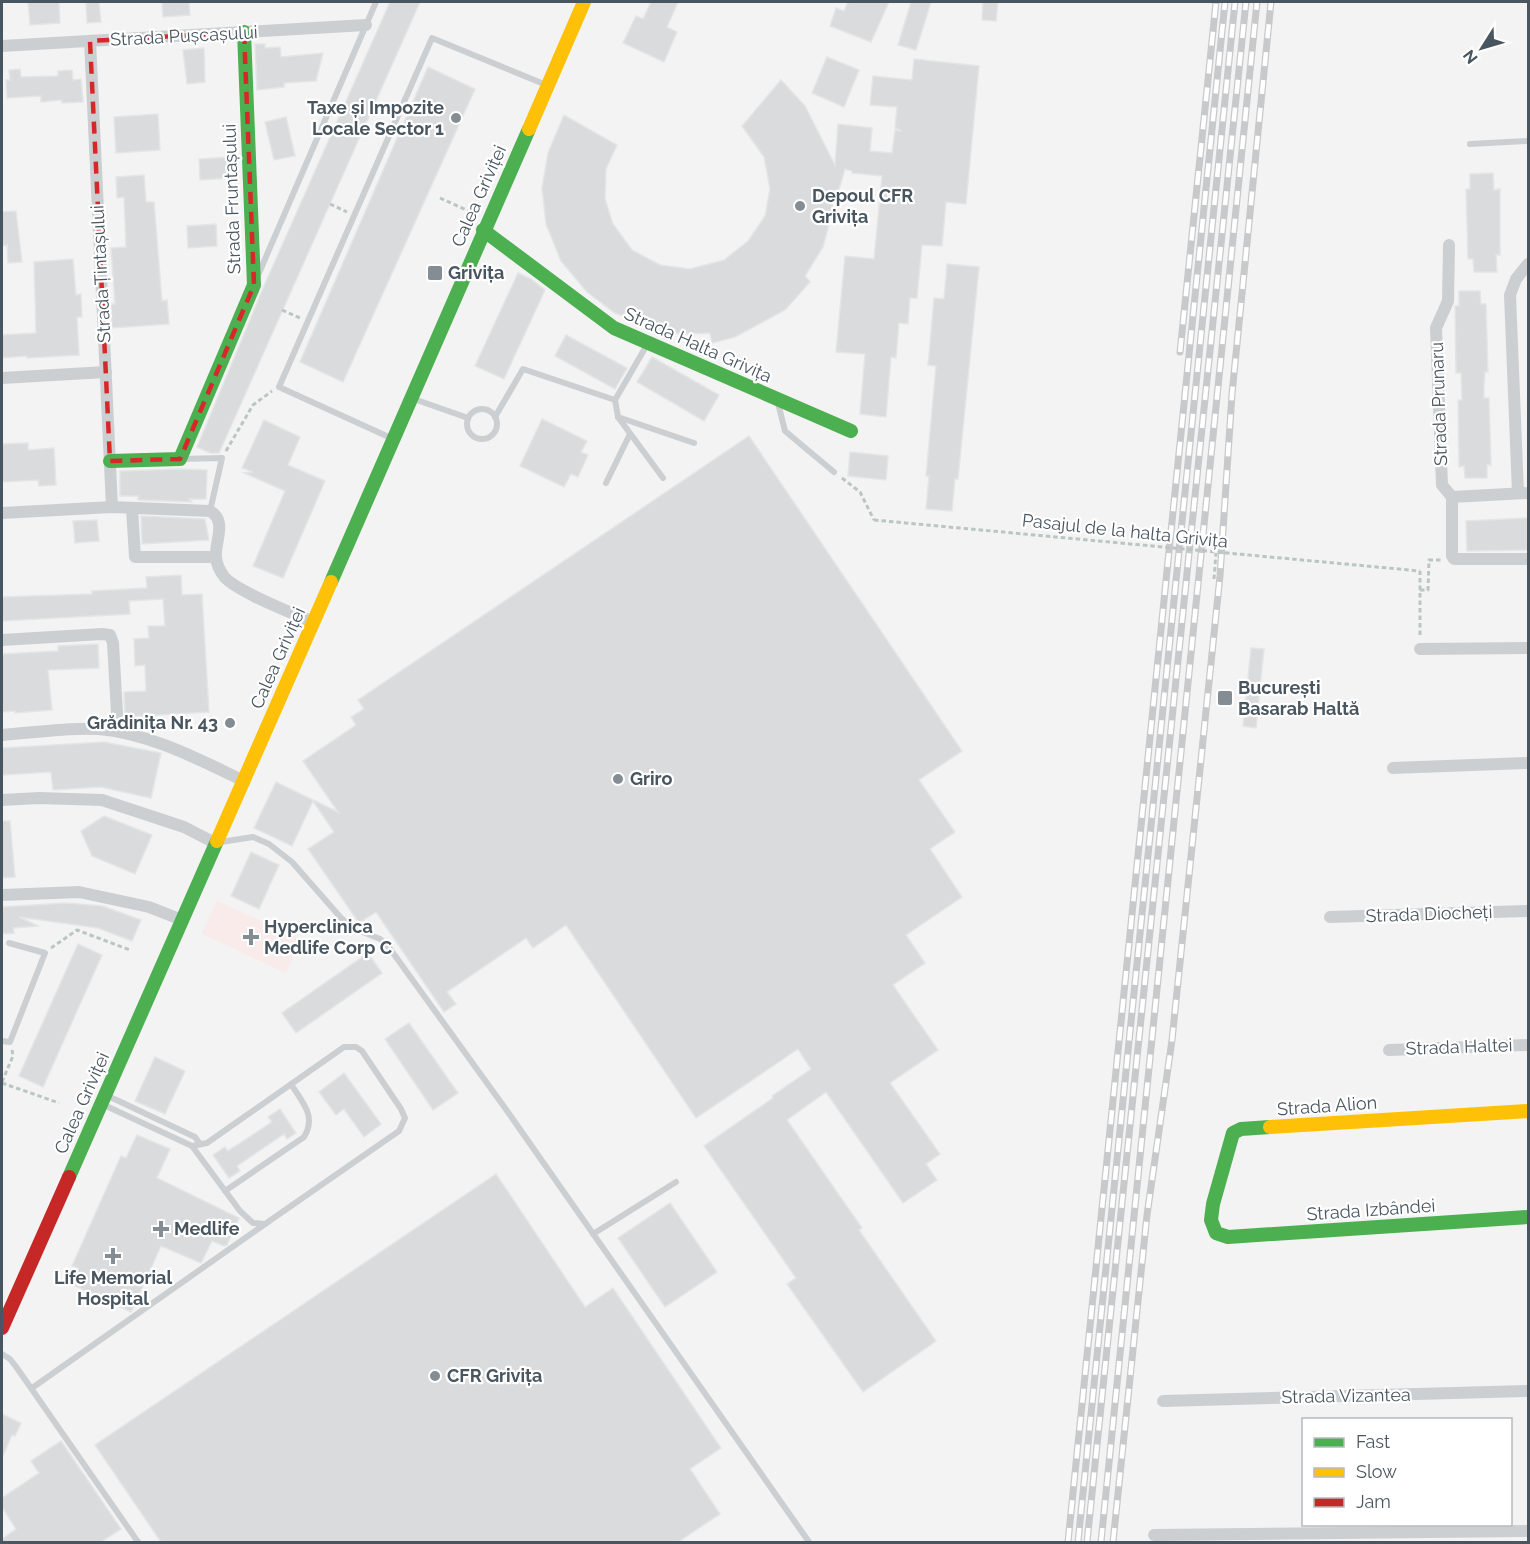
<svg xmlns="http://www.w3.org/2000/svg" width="1530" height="1544" font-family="Raleway,sans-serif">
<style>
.medical{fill:#f8ebea}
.building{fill:#dadbdc;stroke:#e4e5e6;stroke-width:1.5}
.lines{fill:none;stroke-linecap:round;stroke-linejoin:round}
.path{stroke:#bac6c2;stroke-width:3;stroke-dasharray:4.5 3;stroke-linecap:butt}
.lane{stroke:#cccfd1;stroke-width:6}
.street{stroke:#cccfd1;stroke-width:12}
.fast{stroke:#4caf50;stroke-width:14}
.slow{stroke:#ffc107;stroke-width:14}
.jam{stroke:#c62828;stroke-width:14}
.rail-casing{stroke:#c8c9cb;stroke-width:7}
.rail{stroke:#fff;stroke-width:4.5;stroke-dasharray:14;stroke-linecap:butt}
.path-bridge{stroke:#bac6c2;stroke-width:3;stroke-dasharray:4.5 3;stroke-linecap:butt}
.marked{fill:none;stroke:#d62828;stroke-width:4.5;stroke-dasharray:12 8;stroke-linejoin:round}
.poi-dot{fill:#848d93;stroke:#fff;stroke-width:2}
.labels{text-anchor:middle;stroke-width:4.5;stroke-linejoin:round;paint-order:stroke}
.street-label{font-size:18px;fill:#495660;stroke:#fff}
.poi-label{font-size:18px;font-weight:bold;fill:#495660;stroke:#fff;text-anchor:start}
</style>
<rect width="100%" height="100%" fill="#f3f3f3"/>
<polygon class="medical" points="217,901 301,939 286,973 202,934"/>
<g class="building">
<polygon points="28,2 59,2 60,23 30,25"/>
<polygon points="86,2 99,2 101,22 87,23"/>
<polygon points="162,2 189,2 190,15 163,17"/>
<polygon points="390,2 420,2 219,453 210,453 197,447 264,286"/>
<polygon points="651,2 678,2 667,27 677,32 664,62 623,43 636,16 643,19"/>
<polygon points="848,2 889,2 871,42 830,26 836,8 844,11"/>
<polygon points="911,2 931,2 916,50 898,45"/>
<polygon points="983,2 998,2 996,21 982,20"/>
<polygon points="255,44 265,44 265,48 280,47 281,57 323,53 316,81 284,83 284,87 257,90"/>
<polygon points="204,48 205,82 187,84 183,50"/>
<polygon points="827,57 859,70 844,107 812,93"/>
<polygon points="914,59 979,66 966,204 946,202 942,246 922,245 917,298 910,298 908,324 899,323 896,358 891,357 886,417 860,414 865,354 836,352 845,256 874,259 882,176 852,173 852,171 845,169 838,193 833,193 832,213 823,247 805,276 810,282 785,310 735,337 712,343 710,333 680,334 648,326 615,313 587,292 561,261 546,224 542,188 548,153 564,115 617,145 606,169 605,199 613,224 632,250 660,265 690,269 724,260 748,241 765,216 770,189 764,157 742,126 781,80 805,106 835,165 838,124 872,128 870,151 892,153 895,130 902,131 895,128 897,107 870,105 873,76 912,80"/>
<polygon points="428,67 475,89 343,382 300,362"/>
<polygon points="20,69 21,77 58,76 58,71 72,70 73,80 81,79 83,102 62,103 62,100 41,102 41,96 7,98 6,80 10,80 9,70"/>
<polygon points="158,114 160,150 116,153 114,117"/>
<polygon points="286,117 295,156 274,160 265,122"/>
<polygon points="230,157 232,178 200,180 199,159"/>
<polygon points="1493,173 1494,190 1500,189 1500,255 1496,255 1497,272 1474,272 1473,259 1468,259 1466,189 1470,189 1470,174"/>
<polygon points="144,175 146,202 154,202 162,301 167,300 169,324 112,328 111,304 115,304 111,248 126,247 124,197 117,198 116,177"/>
<polygon points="16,211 22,262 8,263 7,245 2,246 2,212"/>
<polygon points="216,224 217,246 188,248 187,226"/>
<polygon points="73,259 76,295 81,294 82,317 77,317 79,355 27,358 27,356 2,358 2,335 36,333 34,262"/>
<polygon points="947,264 979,267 958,479 955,479 952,511 926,509 929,476 926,476 936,366 928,365 934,298 944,299"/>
<polygon points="518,273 531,279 545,290 504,379 475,366"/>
<polygon points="1459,291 1480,291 1481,304 1486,304 1488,372 1485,372 1484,385 1484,398 1489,398 1491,465 1487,465 1487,478 1465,478 1464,466 1459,467 1458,400 1462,400 1461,373 1456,373 1455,306 1459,306"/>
<polygon points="566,335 627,368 615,389 555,356"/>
<polygon points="652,357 719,395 704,421 637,382"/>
<polygon points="542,419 587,441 581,452 588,455 578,477 571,474 564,487 520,466"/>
<polygon points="264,420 300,437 288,465 325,481 283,578 253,566 285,491 244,473 253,472 242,468"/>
<polygon points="749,436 962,751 919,780 955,832 930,849 962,897 906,935 925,963 893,985 938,1050 890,1083 940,1154 926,1164 937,1180 903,1203 826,1092 787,1120 862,1228 859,1230 936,1341 863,1392 787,1284 796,1278 704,1146 773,1098 772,1096 811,1069 798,1049 696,1118 566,925 533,948 526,938 447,992 456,1004 444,1012 376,912 359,923 308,849 334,832 313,801 292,846 254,828 276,782 338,812 303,761 356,725 351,717 364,709 358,700"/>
<polygon points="28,443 28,450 54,448 56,485 39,486 38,480 2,482 2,444"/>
<polygon points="850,452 888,456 886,480 848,476"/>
<polygon points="181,469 207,470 206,499 189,499 192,502 138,500 138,496 120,496 120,471"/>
<polygon points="141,516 205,519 209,540 142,544"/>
<polygon points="1528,518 1528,550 1467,551 1466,521"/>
<polygon points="97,520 99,541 75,543 73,521"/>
<polygon points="181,575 182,595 202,594 209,712 125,717 124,692 146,691 145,665 135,666 134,639 149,638 148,626 165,626 163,599 129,601 130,614 2,621 2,597 92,594 92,591 147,588 146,577"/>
<polygon points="98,644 99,668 48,670 52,710 15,713 15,711 2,712 2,654 58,651 58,646"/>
<polygon points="1251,648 1264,649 1256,728 1243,726"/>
<polygon points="104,742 161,753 151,798 101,787 53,790 51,772 2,775 2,748"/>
<polygon points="104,816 152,835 135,874 92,856 81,831"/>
<polygon points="2,821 10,821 15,877 2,878"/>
<polygon points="251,852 279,865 259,909 231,896"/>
<polygon points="66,903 102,906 141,920 132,941 98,928 19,917 38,926 13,928 14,933 2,934 2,907"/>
<polygon points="78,944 102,955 43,1087 19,1076"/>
<polygon points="368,953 382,973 296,1033 282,1013"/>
<polygon points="409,1023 458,1093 433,1110 385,1039"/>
<polygon points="155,1057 185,1071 165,1114 135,1101"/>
<polygon points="344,1073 381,1124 364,1137 344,1109 336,1115 319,1092"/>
<polygon points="280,1109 296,1133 287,1139 284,1134 237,1166 240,1171 229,1178 213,1155 225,1147 228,1151 272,1122 268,1117"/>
<polygon points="137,1135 170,1149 157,1178 239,1218 227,1245 224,1246 212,1241 201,1263 161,1246 131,1312 71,1284 78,1268 72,1266 121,1156 126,1158"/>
<polygon points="496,1174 585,1307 613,1288 721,1448 690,1469 720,1514 678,1542 161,1542 95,1445"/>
<polygon points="670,1203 717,1272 665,1307 618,1238"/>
<polygon points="2,1414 21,1423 15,1436 12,1435 2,1458"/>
<polygon points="61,1441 121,1529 101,1542 2,1542 2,1539 16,1529 2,1507 2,1498 39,1473 31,1461"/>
</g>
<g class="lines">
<g class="path">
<polyline points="374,106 387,115"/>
<polyline points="440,198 475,214"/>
<polyline points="330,204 347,212"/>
<polyline points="282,310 300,318"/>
<polyline points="226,451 253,405 272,391"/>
<polyline points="842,478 860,492 874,520"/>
<polyline points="1214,579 1216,553"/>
<polyline points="1420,590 1428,590 1429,560 1441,560"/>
<polyline points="1420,635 1420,571"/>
<polyline points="51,948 77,930 130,950"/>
<polyline points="2,1082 13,1056 12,1050"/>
<polyline points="2,1083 59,1103"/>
</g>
<g class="lane">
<polyline points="1470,144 1528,141"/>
<polyline points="259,273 376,2"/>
<polyline points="414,399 468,418"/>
<polyline points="615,400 648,343"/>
<polyline points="778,403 785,431 834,472"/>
<circle cx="482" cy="424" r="15"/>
<polyline points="495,417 523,369 615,400 618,417 663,478"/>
<polyline points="618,417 694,443"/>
<polyline points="391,438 279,387 432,38 544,84"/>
<polyline points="181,459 222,458 210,511"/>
<polyline points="606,483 630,434"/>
<polyline points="221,842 253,837 269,844 292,862 342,919 358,930 380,939 388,946 505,1108 809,1542"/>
<polyline points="2,1041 10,1042 45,953 9,943"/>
<polyline points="108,1096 195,1137 200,1144"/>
<polyline points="104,1105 192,1146 207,1143 344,1047 356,1047 362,1051 401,1109 405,1118 399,1131 265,1224 253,1223 240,1211 192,1146"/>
<path d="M225,1191L304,1137C317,1116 302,1102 291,1084"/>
<polyline points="593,1234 676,1182"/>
<polyline points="2,1354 10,1359 17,1368 138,1542"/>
<polyline points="32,1388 265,1224"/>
</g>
<g class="street">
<polyline points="90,41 112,507"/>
<polyline points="2,46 366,25"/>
<polyline points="1449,245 1448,301 1436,328 1442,485 1452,497"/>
<polyline points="2,378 106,372"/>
<polyline points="1518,493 1510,295 1516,279 1528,264"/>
<polyline points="1452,497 1452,556 1454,559 1528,559"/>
<polyline points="1452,497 1528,493"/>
<polyline points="132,509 135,557 216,557"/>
<path d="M2,513L112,507L210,511C228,521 214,543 216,558C217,564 220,571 223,575C232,590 295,614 313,622"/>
<polyline points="2,640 102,634 110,635 113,643 118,731"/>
<polyline points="1420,649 1528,648"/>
<path d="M2,735C30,733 70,727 98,729C149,733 198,759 244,781"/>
<polyline points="1393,768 1528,763"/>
<polyline points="2,800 39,798 102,800 184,827 215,843"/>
<polyline points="2,895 79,892 149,907 182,920"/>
<polyline points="1330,917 1528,911"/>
<polyline points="1389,1050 1528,1045"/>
<polyline points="1163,1401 1528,1391"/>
<polyline points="1154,1535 1528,1531"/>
</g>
<g class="fast">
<polyline points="483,230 614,328 851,431"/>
<polyline points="110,461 180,459 254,285 244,32"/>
<polyline points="331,582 529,129"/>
<polyline points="1270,1127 1241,1129 1233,1133 1213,1204 1211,1220 1216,1233 1228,1237 1528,1217"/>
<polyline points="69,1177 217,841"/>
</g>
<g class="slow">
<polyline points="529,129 584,2"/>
<polyline points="217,841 331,582"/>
<polyline points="1270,1127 1528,1111"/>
</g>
<polyline class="jam" points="2,1328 69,1177"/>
<defs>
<g id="rail">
<polyline points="1180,352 1216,2"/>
<polyline points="1068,1542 1225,2"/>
<polyline points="1078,1542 1235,2"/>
<polyline points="1087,1542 1246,2"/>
<polyline points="1101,1542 1257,2"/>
<polyline points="1113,1542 1147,1215 1172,1040 1220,576 1232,394 1271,2"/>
</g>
</defs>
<use href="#rail" class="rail-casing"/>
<use href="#rail" class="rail"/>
<polyline class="path-bridge" points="874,520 1420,571"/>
</g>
<path class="marked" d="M244,32L254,285L180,459L110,461L90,41Z"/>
<g class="poi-dot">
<circle cx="456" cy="118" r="6"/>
<circle cx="800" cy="206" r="6"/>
<rect x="427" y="265" width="16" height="16" rx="3"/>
<rect x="1217" y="690" width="16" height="16" rx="3"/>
<circle cx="230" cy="723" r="6"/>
<circle cx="618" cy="779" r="6"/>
<path d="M248 928h6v6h6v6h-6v6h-6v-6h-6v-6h6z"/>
<path d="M158 1220h6v6h6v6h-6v6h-6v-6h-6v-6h6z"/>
<path d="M110 1247h6v6h6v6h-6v6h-6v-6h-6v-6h6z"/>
<circle cx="435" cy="1376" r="6"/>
</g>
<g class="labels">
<g class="street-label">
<text transform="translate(184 36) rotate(-3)" y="6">Strada Pușcașului</text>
<text transform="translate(479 196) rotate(-66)" y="6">Calea Griviței</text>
<text transform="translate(232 199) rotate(-92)" y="6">Strada Fruntașului</text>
<text transform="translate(101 274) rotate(-93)" y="6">Strada Țintașului</text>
<text transform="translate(698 345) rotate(24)" y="6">Strada Halta Grivița</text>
<text transform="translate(1439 404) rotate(-92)" y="6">Strada Prunaru</text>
<text transform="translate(1125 531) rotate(6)" y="6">Pasajul de la halta Grivița</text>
<text transform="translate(278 658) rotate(-66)" y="6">Calea Griviței</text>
<text transform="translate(1429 914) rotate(-2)" y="6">Strada Diocheți</text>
<text transform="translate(1459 1047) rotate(-2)" y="6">Strada Haltei</text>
<text transform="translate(82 1103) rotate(-66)" y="6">Calea Griviței</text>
<text transform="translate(1327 1106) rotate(-4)" y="6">Strada Alion</text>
<text transform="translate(1371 1210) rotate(-4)" y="6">Strada Izbândei</text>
<text transform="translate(1346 1396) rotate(-1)" y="6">Strada Vizantea</text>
</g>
<g class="poi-label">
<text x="444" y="114" text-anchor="end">Taxe și Impozite<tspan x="444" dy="21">Locale Sector 1</tspan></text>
<text x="812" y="202">Depoul CFR<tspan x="812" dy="21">Grivița</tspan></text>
<text x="448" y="279">Grivița</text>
<text x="1238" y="694">București<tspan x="1238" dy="21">Basarab Haltă</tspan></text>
<text x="218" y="729" text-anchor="end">Grădinița Nr. 43</text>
<text x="630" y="785">Griro</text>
<text x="264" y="933">Hyperclinica<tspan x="264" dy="21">Medlife Corp C</tspan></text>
<text x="174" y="1235">Medlife</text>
<text x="113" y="1284" text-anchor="middle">Life Memorial<tspan x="113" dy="21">Hospital</tspan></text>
<text x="447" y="1382">CFR Grivița</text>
</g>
</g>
<rect width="1530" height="1544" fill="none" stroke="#495660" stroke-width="6"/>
<rect x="1302" y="1418" width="210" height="108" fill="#ffffff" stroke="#b6bbbf" stroke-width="1.5"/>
<rect x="1314" y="1438" width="30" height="9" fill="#4caf50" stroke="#b6bbbf" stroke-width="1.5"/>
<text x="1356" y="1448" font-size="18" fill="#495660">Fast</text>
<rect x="1314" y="1468" width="30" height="9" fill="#ffc107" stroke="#b6bbbf" stroke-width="1.5"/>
<text x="1356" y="1478" font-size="18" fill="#495660">Slow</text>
<rect x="1314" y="1498" width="30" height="9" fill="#c62828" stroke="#b6bbbf" stroke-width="1.5"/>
<text x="1356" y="1508" font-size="18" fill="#495660">Jam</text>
<g transform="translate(1482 48) rotate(233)" stroke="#ffffff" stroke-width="4.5" paint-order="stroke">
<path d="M0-4.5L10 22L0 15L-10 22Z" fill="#495660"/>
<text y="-9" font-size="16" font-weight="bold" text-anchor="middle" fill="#495660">N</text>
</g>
</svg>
